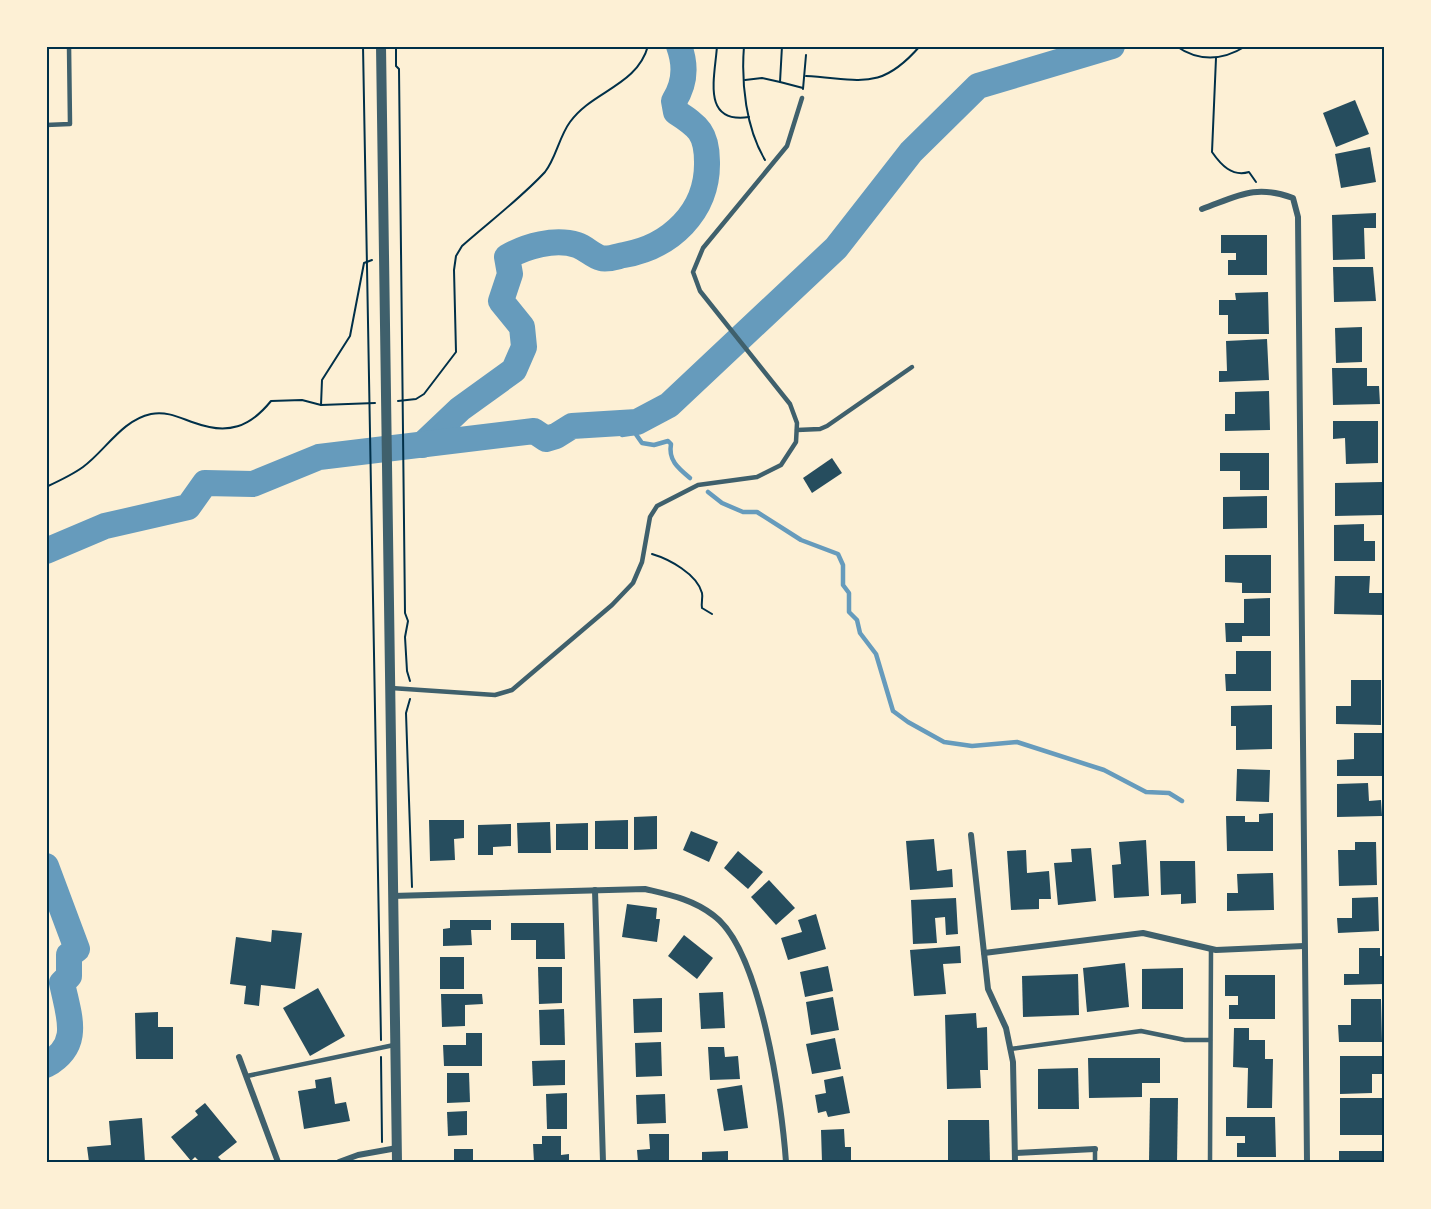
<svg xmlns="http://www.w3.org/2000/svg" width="1431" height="1209" font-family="Ubuntu,sans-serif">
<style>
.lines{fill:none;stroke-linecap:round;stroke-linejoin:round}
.stream{stroke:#669bbc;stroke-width:4.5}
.river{stroke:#669bbc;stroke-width:26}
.building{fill:#264d5e}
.path{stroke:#003049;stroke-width:2}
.service{stroke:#3f606c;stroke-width:4.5}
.minor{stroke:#3f606c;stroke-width:6}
.tertiary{stroke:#3f606c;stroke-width:10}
.neatline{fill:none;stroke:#003049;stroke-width:2}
</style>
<rect width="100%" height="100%" fill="#fdf0d5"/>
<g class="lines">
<g class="stream">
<path d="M611,424L622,435L635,433L642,443L654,445L668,441L671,444C668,460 678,468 690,478"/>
<polyline points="708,492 722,503 743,512 757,512 801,540 838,554 843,565 843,585 849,593 849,612 857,620 860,633 876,654 893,711 908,722 944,742 972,746 1017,742 1104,770 1146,792 1169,793 1182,801"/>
</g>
<g class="river">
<path d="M422,445L460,409L514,370L524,347L522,327L501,301L510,274L507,257C526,246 555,238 577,245C586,248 593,256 601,258C608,260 618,256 624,255C670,247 708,212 707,162C707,133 698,126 676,112L674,101C685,84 686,65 679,46"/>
<polyline points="46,551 105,526 188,507 205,483 253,484 319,457 534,431 546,439 556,436 572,426 637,422 669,405 836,248 911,152 978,86 1112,46"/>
<path d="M46,866L77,949L69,955V976L62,983C69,1017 82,1045 46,1065"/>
</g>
</g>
<g class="building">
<polygon points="1355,100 1369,134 1336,147 1323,113"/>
<polygon points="1370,147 1376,182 1341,188 1335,154"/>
<polygon points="1376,213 1376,228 1364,228 1365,259 1333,260 1332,215"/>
<polygon points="1221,235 1267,235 1267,275 1228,275 1228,260 1236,260 1236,253 1221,253"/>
<polygon points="1333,267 1373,267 1376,301 1334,302"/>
<polygon points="1268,292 1269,334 1228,334 1228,315 1219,315 1219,300 1236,300 1235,293"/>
<polygon points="1362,327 1362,362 1336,363 1335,328"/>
<polygon points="1267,339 1269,380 1219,382 1219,371 1227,371 1226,341"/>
<polygon points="1332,368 1367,368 1367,386 1379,386 1380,404 1333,405"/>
<polygon points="1269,391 1270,430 1225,431 1225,414 1235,414 1235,392"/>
<polygon points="1333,421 1378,421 1378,463 1346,464 1345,438 1333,439"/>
<polygon points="1220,453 1269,453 1269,490 1240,490 1240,471 1220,471"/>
<polygon points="832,458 842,473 812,493 803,478"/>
<polygon points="1382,482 1382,515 1335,516 1335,483"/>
<polygon points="1267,496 1267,528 1223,529 1223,497"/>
<polygon points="1364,524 1364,541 1375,541 1375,561 1334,561 1334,525"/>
<polygon points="1225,555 1271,555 1271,593 1242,593 1242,583 1225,582"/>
<polygon points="1335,576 1370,576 1369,593 1384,593 1384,615 1334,614"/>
<polygon points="1270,598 1270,636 1242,636 1242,642 1226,642 1225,623 1244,623 1244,599"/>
<polygon points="1236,651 1271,651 1271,691 1226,691 1225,674 1236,674"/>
<polygon points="1351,680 1381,680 1381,725 1336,724 1336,706 1351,706"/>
<polygon points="1272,705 1272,749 1236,750 1236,726 1231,726 1231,706"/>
<polygon points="1354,733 1383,733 1383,776 1337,776 1337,760 1354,759"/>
<polygon points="1237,769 1270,770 1269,802 1236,801"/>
<polygon points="1368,783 1369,801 1381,800 1382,816 1337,817 1337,784"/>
<polygon points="1273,813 1273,851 1227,851 1226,816 1245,816 1245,822 1259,822 1259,814"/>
<polygon points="657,816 657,849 634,850 634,817"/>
<polygon points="429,820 464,820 464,838 454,839 455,860 430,861"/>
<polygon points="628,820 628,849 595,849 595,821"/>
<polygon points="550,822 551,853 518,853 517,823"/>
<polygon points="588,823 588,850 556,850 556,824"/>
<polygon points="511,824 511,846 493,847 493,855 478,855 478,825"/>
<polygon points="691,831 718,842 709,862 683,850"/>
<polygon points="934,839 937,871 952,869 953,887 910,890 906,841"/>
<polygon points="1146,840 1149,896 1114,898 1112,865 1121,864 1119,842"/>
<polygon points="1355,842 1376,842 1377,885 1339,886 1338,850 1355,850"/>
<polygon points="1091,848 1096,901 1058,905 1054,863 1072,862 1071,849"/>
<polygon points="1026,850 1027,873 1049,871 1051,899 1039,899 1039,909 1011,910 1007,851"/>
<polygon points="738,851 763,872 748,889 724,868"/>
<polygon points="1160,861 1195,861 1196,903 1181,904 1181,894 1161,895"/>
<polygon points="1273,873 1274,910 1227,911 1227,893 1238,893 1237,874"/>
<polygon points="769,880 795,908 776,925 751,897"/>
<polygon points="1378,897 1379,931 1338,933 1337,918 1352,918 1352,898"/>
<polygon points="956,898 958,934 946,935 945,917 935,918 937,943 913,944 911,900"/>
<polygon points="627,904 657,908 656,919 660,919 657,942 622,937"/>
<polygon points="816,914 826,949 788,960 781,938 802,932 798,920"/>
<polygon points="450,920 491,920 491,930 471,930 472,945 443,946 443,929 450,928"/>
<polygon points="511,923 564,923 565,959 536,959 536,940 511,940"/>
<polygon points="272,930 302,933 295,989 261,985 259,1006 244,1004 246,986 230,984 236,937 271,942"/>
<polygon points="684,935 713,958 697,979 668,956"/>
<polygon points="960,946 961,963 943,964 946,994 914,996 910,950"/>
<polygon points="1359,948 1380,948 1380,956 1384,956 1384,984 1344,985 1344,974 1359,974"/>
<rect x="440" y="957" width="24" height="32"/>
<polygon points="1125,963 1129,1007 1087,1012 1083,968"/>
<polygon points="828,966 833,991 805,997 800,972"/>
<polygon points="538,967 562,967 562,1003 539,1004"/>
<polygon points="1183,968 1183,1009 1142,1009 1142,969"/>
<polygon points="1078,974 1079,1015 1023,1017 1022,976"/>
<polygon points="1225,975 1275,975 1275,1019 1229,1019 1229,1005 1238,1005 1238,996 1225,996"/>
<polygon points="318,988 345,1036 310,1056 283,1008"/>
<polygon points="723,992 725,1028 701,1029 699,993"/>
<polygon points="441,994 482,994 483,1004 465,1005 465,1026 442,1027"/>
<polygon points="833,997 839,1030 811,1035 806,1002"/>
<polygon points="662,998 662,1032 634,1033 633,999"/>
<polygon points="1351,999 1381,999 1382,1042 1339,1042 1338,1025 1351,1025"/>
<polygon points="564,1009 565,1045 540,1045 539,1010"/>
<polygon points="158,1012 158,1027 173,1027 173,1059 136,1059 135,1013"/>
<polygon points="976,1013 977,1028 987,1027 988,1070 980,1070 981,1088 947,1089 945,1015"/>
<polygon points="1234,1028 1249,1028 1249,1040 1265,1040 1265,1059 1273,1059 1272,1108 1247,1108 1248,1068 1233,1067"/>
<polygon points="466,1033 482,1033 482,1066 444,1066 443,1045 466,1045"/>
<polygon points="835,1038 841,1069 812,1074 806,1044"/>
<polygon points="661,1042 662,1076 636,1077 635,1043"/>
<polygon points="708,1047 724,1047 725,1057 738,1056 740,1079 710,1080"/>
<polygon points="1340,1056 1383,1056 1383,1074 1372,1074 1372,1093 1340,1094"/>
<polygon points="1088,1058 1160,1058 1160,1083 1142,1083 1142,1097 1089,1098"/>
<polygon points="565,1060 565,1085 533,1086 532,1061"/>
<polygon points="1078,1068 1079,1109 1038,1109 1038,1069"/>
<polygon points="447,1073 469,1073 470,1102 447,1103"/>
<polygon points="843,1076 850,1113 828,1117 826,1111 818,1113 815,1095 826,1093 824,1080"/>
<polygon points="331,1077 335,1104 346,1102 350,1121 304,1129 298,1091 316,1088 315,1080"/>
<polygon points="742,1085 748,1128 724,1131 717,1089"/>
<polygon points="567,1093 567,1129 547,1129 546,1094"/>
<polygon points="665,1094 666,1123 637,1124 636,1095"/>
<polygon points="1150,1098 1178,1098 1177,1162 1149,1161"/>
<polygon points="1340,1098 1382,1098 1384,1135 1340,1135"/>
<polygon points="205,1103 237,1142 218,1157 223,1162 200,1162 195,1157 191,1161 171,1137 198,1115 195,1111"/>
<polygon points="467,1111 467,1135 448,1136 447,1112"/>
<polygon points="1226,1117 1275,1117 1276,1157 1237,1157 1237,1143 1245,1143 1245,1136 1226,1136"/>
<polygon points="142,1118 145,1162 89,1162 87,1147 111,1145 109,1121"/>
<polygon points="948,1120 989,1120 990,1162 948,1162"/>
<polygon points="844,1129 845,1147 851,1147 851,1162 822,1162 821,1130"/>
<polygon points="649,1134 669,1134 669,1162 638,1162 637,1150 650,1149"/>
<polygon points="542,1136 561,1136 561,1155 569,1154 569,1162 534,1162 533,1144 542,1144"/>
<rect x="454" y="1149" width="19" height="13"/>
<polygon points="728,1151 728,1162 702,1162 702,1152"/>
<rect x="1339" y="1151" width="45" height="11"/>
</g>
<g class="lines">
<g class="path">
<polyline points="363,46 381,1040"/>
<polyline points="396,46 396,66 399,69 405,613 408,621 405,637 407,671 410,681"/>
<path d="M717,46C715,77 701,124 749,117"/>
<path d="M744,46C741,84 746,128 765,160"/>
<polyline points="782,46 780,82 803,88"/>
<path d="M1176,46C1199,62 1222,61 1246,46"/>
<path d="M1216,58L1212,152C1221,165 1232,177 1249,172L1256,182"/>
<path d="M806,76C861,79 880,92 920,46"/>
<polyline points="745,80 762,78 780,82"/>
<polyline points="803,89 806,55"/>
<path d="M398,401L416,399L424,394L456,352L454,270L456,256L462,246C489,222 520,199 545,172C556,158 559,137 570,122C592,91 637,86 648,46"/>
<polyline points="321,405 322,380 350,336 364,263 372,260"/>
<path d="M46,487C59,481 72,475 83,467C105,451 122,420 151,414C168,411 180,418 195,423C228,435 250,427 271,401L302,400L321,405L375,403"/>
<path d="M652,554C669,559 697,574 702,593C703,597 701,603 702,608L712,614"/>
<polyline points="410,699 406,713 412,887"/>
<polyline points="381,1057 382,1142"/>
</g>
<g class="service">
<polyline points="46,125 70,124 69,46"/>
<polyline points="797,430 820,429 827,426 912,367"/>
<polyline points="391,688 495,695 512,690 612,605 633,583 642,562 650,517 657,506 698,485 757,477 781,465 796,442 797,423 790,404 700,291 693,272 703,248 787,146 802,98"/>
<polyline points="1010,1049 1141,1031 1185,1040 1210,1040"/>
<polyline points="247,1076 394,1045"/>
<polyline points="1095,1149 1095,1162"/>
<polyline points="1210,1162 1211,949"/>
</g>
<g class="minor">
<path d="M1202,209C1238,196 1255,184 1293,198L1298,217L1307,1162"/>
<polyline points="971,835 988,989 1006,1028 1013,1062 1015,1162"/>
<polyline points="595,890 603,1162"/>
<path d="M392,896L645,889C670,895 692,899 713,915C761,949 782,1105 786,1162"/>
<polyline points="984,953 1143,933 1216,950 1304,946"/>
<polyline points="239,1057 278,1162"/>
<polyline points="1015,1153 1095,1149"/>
<polyline points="339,1162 358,1155 397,1148"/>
</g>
<polyline class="tertiary" points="381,46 397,1162"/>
</g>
<rect width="1431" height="1209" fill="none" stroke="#fdf0d5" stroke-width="96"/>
<rect x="48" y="48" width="1335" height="1113" class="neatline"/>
</svg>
